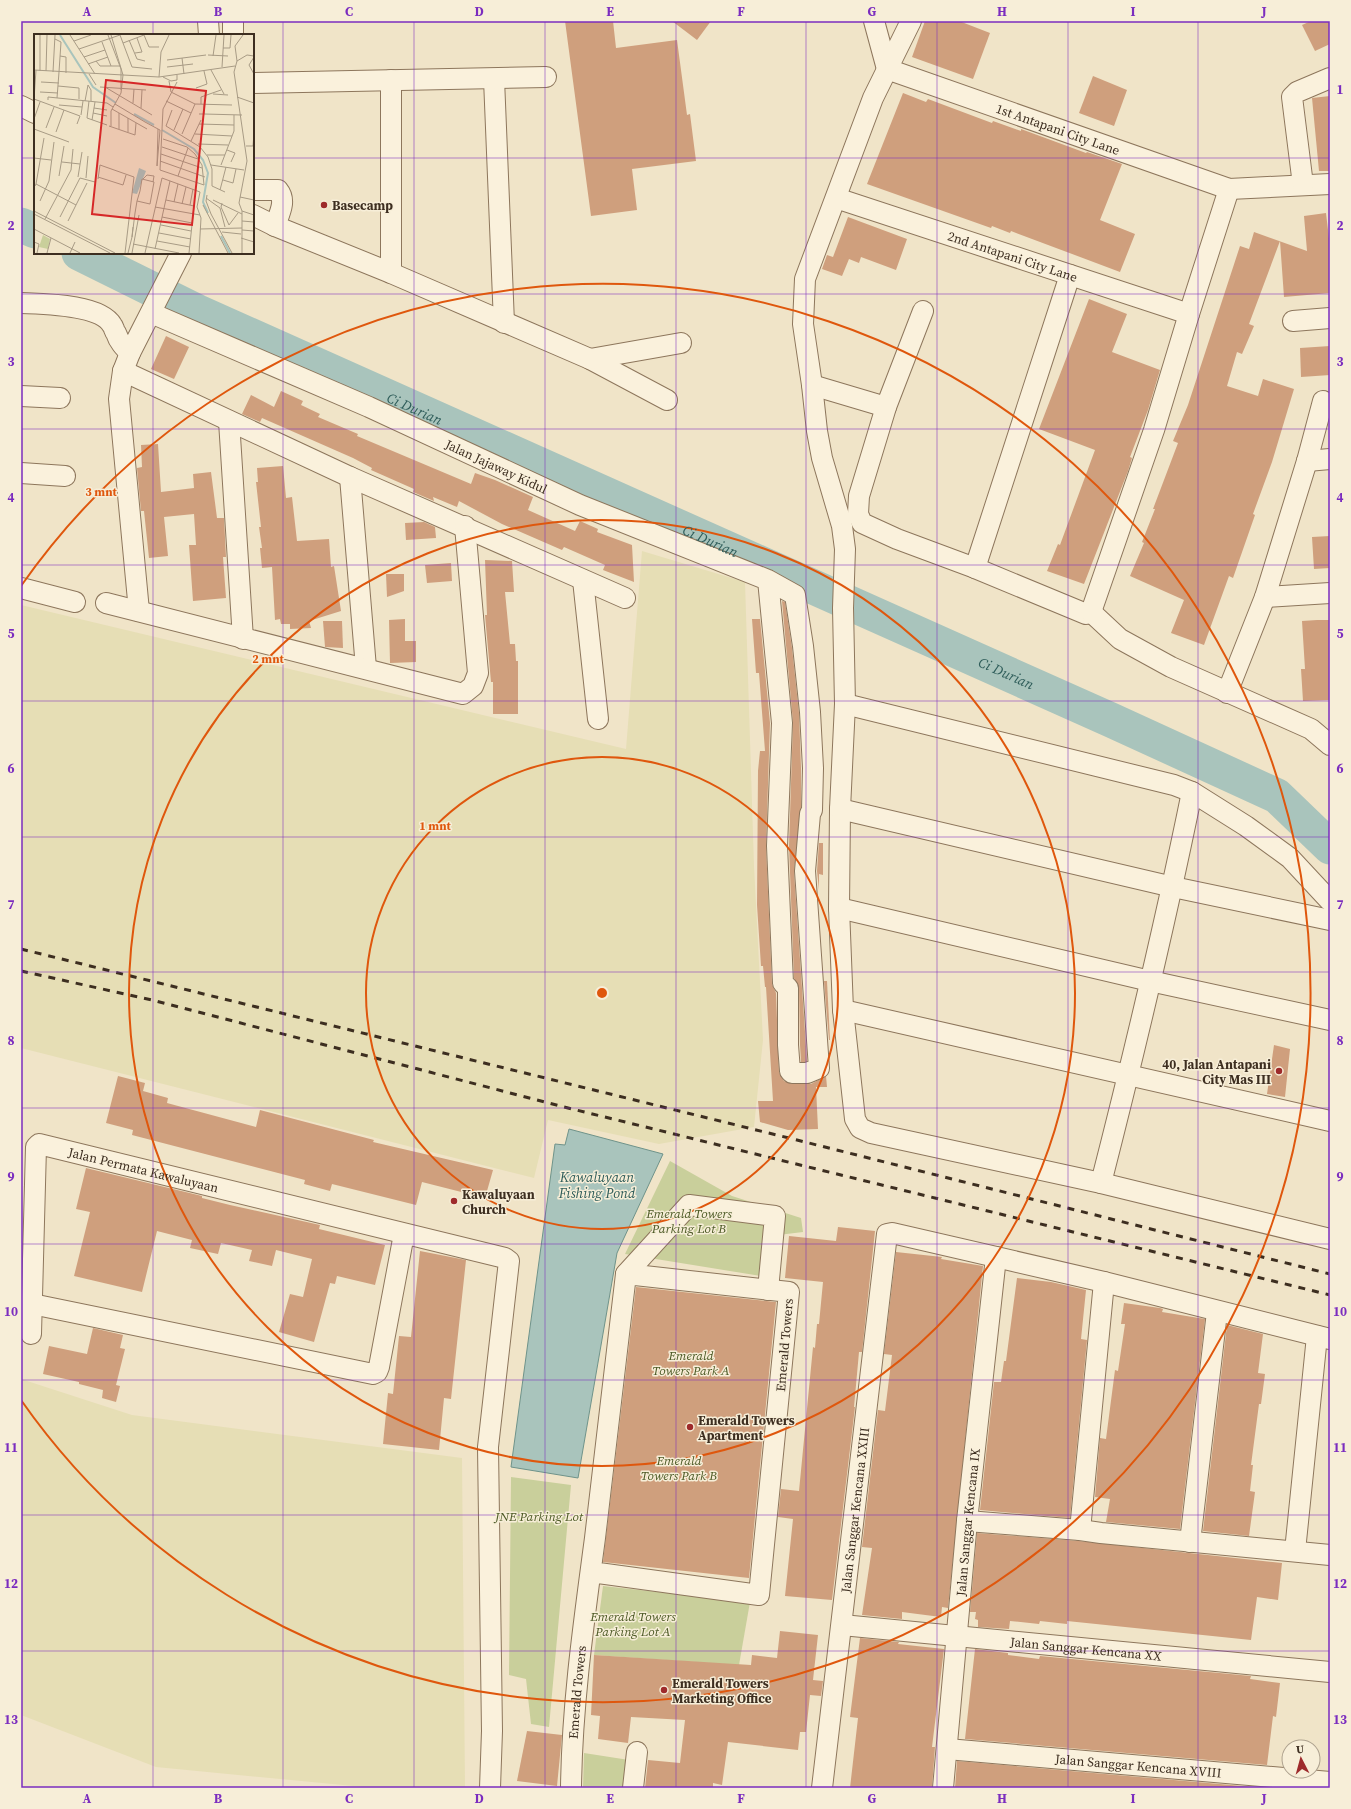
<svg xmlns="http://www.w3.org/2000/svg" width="1351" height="1809" font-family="'Source Serif 4',serif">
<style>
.farmland{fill:#e6deb5}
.green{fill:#c9cf9b}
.water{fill:#a9c4bc;stroke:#6f938a}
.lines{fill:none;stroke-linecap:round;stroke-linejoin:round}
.river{stroke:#a9c4bc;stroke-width:35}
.building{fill:#cf9f7d}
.street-casing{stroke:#8d765c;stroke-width:22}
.street{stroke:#faf1dc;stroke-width:20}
.rail{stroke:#3d2e20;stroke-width:3;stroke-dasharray:7 7;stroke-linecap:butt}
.grid{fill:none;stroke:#7b2cbf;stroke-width:1;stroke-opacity:0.55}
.ring{fill:none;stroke:#df570d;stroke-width:2}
.poi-dot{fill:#9e2a2b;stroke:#f7eed8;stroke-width:1.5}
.labels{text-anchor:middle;stroke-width:3;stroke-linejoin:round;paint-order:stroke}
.street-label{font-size:13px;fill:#3d2e20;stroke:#f7eed8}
.poi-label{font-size:13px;font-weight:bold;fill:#3d2e20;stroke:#f7eed8;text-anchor:start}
.park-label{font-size:13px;font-style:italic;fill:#4d5a26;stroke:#f7eed8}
.water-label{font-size:14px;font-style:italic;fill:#2f5d5a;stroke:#f7eed8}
.inset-river{fill:none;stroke:#a9c4bc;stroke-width:2}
.inset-road{fill:none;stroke:#a89b85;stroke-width:1}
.view{fill:#d62828;fill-opacity:0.15;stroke:#d62828;stroke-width:2}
.inset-edge{fill:none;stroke:#3d2e20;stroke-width:2}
.centre{fill:#df570d;stroke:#f7eed8;stroke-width:2}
.ring-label{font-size:12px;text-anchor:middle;font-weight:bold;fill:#df570d;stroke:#f7eed8;stroke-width:3;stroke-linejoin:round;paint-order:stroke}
.neatline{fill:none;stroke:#7b2cbf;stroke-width:1.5}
.grid-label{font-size:13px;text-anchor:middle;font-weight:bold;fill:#7b2cbf}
</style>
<rect width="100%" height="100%" fill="#f0e4c8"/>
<g class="farmland">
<polygon points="642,551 745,582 754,866 763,1040 754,1127 659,1144 548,1120 534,1178 21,1048 21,605 626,749"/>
<polygon points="21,1379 132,1415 462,1458 465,1788 374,1788 156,1767 21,1715"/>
</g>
<g class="green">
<polygon points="670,1161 732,1196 801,1218 803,1232 770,1236 767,1277 625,1254"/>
<polygon points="511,1477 571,1485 549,1727 531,1724 526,1679 509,1675"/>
<polygon points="603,1586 750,1602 739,1665 594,1655"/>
<polygon points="584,1753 629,1760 627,1788 583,1788"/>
</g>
<polygon class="water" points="569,1129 663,1154 617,1253 578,1478 511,1467 555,1144 565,1145"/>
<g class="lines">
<g class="river">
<polyline points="21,225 35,231"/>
<path id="s1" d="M79,253L198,312L1111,720L1277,796L1330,847"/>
</g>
</g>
<g class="building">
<polygon points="565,21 613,21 616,48 677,40 687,115 690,114 696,161 632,169 637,210 591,216"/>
<polygon points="672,21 711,21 697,40"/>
<polygon points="925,21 959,21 990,33 973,79 912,57"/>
<polygon points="1311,21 1330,21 1330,44 1315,51 1302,25"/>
<polygon points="1093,76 1127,90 1114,126 1079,113"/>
<polygon points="903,93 926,102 928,99 992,123 993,121 1021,131 1021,129 1086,153 1087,152 1122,164 1100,220 1135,234 1120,272 1011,231 1010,233 992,226 991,228 867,184"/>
<polygon points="1330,96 1330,171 1319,171 1312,98"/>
<polygon points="1326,213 1330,247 1330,293 1284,297 1280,241 1249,324 1254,326 1242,354 1237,352 1227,386 1258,396 1263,379 1294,389 1272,462 1253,514 1255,515 1233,578 1229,576 1204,645 1171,633 1184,600 1130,576 1144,543 1142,542 1155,509 1153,509 1178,443 1173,441 1188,405 1240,246 1249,249 1254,232 1307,251 1304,216"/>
<polygon points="848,217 907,239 896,270 861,257 859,263 849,259 842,276 822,269 827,255 833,257"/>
<polygon points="1089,299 1127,314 1112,352 1160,370 1148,410 1130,457 1132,458 1128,471 1084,584 1047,571 1058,544 1060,545 1095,450 1039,429"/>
<polygon points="166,336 189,347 174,379 151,369"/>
<polygon points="1330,346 1330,375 1301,377 1300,348"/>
<polygon points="281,391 303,401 301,405 320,414 318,417 358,434 357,436 471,484 475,473 495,480 533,497 528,510 575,531 580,521 598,529 597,532 632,545 634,582 603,570 605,565 564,547 562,550 502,524 459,501 457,507 433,497 434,501 413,492 414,489 371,470 372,468 353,458 262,418 260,422 242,414 251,395 274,407"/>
<polygon points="158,444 161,492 194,488 193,474 211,472 217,518 224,518 226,557 223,557 226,598 193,601 189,545 196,545 194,514 164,517 168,556 149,558 144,511 141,511 137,468 142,467 141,445"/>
<polygon points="283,466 286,498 292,497 297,541 329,539 331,567 334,566 341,611 309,621 311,628 290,629 290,624 281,624 280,619 275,620 272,567 262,568 260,548 262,548 259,527 261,527 256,482 258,482 257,468"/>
<polygon points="424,522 435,527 436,538 406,540 405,523"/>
<polygon points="1330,536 1330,568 1314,569 1312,537"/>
<polygon points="485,560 512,561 514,592 505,592 510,644 515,644 516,661 518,661 518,714 493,714 493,682 491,682 485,615 487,615"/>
<polygon points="451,563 452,581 427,583 425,565"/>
<polygon points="386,574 404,574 404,591 387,597"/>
<polygon points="782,601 785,602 792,648 799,713 801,768 801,807 794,872 807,1061 805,1062 801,1062 800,1045 799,988 794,978 789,846 793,722"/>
<polygon points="405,619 405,641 416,641 416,662 390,663 389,620"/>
<polygon points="752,619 760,619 770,723 766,846 772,984 776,993 779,1072 784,1081 792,1084 811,1084 826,1076 827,1087 816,1087 818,1129 788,1130 760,1122 758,1101 773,1101 766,987 765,987 763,966 761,966 757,905 758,771 760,751 765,751 759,673 756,673"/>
<polygon points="1317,620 1330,620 1330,700 1303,701 1301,669 1305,669 1302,621"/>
<polygon points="323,621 342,621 343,648 325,647"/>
<polygon points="819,842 819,843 823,843 823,875 819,874 819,890 817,871"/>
<polygon points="824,981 827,981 830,1040 829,1040"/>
<polygon points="1274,1045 1290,1049 1285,1097 1267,1094"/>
<polygon points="118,1076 145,1083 143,1091 168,1098 167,1103 256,1127 260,1110 374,1140 373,1142 493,1170 485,1198 422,1182 416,1205 332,1184 330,1191 304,1184 305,1180 132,1135 133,1130 106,1123"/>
<polygon points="86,1168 202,1196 202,1198 230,1205 320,1225 319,1229 385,1245 375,1285 337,1276 335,1284 330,1283 314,1342 279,1332 290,1294 303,1297 312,1259 276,1250 272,1266 249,1261 252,1250 221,1243 218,1254 190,1248 192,1240 157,1231 142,1292 74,1276 90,1212 76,1209"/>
<polygon points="838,1227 875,1231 862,1352 859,1352 854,1407 855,1407 832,1600 785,1596 793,1519 778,1517 781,1489 799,1491 813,1347 815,1348 817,1324 819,1324 823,1282 785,1278 789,1236 836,1241"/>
<polygon points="420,1251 466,1260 451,1399 444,1398 439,1450 383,1444 388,1393 393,1394 399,1336 411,1337"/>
<polygon points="896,1252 942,1257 941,1259 983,1266 948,1608 942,1607 941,1617 902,1612 902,1619 862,1615 872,1548 862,1547 878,1410 885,1411 892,1355 884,1354"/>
<polygon points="1017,1278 1051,1282 1086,1290 1081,1339 1087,1340 1070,1518 980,1510 994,1382 1001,1382 1004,1361 1006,1361"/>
<polygon points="636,1287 776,1302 749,1578 603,1562"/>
<polygon points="1124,1303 1160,1308 1163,1309 1162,1312 1205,1319 1180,1529 1106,1522 1110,1499 1095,1497 1100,1438 1106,1439 1115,1370 1118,1371 1125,1324 1121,1324"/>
<polygon points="1227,1325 1263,1334 1258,1373 1265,1374 1261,1404 1259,1404 1251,1465 1253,1465 1250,1491 1255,1492 1249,1536 1203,1531"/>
<polygon points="93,1328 123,1335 120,1348 125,1349 116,1385 120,1386 116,1402 102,1398 103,1390 79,1384 79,1382 43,1374 49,1346 87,1354"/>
<polygon points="977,1533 1079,1541 1282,1563 1278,1600 1257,1597 1251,1640 1067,1621 1067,1624 1040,1621 1039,1624 1010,1621 1009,1629 978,1627 978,1620 975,1619 976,1612 970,1612"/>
<polygon points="780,1631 818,1635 813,1680 823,1681 821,1696 810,1695 806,1732 800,1732 798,1750 728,1742 722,1785 713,1783 713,1788 645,1788 648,1760 680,1763 685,1720 631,1717 628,1743 598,1739 600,1716 591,1715 594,1655 751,1665 752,1655 777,1658"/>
<polygon points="860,1638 899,1642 898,1644 944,1649 932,1747 935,1747 932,1788 850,1788 858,1718 850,1717"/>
<polygon points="975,1649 1008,1653 1008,1655 1039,1659 1040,1656 1251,1676 1250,1679 1280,1683 1276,1717 1273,1716 1267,1765 965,1739"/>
<polygon points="527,1731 562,1735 557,1786 517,1781"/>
<polygon points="957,1761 1265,1788 955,1788"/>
</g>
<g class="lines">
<defs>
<g id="street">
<polyline points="208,21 209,35"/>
<polyline points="233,21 233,35"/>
<path id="s2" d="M874,21L887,69L1229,189L1330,184"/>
<polyline points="911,21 873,98 805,279 803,324 812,385 817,431 822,458 842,526 845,549 843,608 845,704 840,809 839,908 843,1010 855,1119 860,1128 871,1133 1101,1183 1330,1239"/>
<polyline points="494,79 504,323"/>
<polyline points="253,83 546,77"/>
<polyline points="21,106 35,113"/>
<polyline points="1303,185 1292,97 1297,92 1330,78"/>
<path d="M253,190H278C287,201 279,214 275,226"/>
<path id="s3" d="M836,198L1189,314"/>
<polyline points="253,215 275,226 391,273 590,359 667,400"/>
<polyline points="391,273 391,80"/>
<path d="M21,303C43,304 100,304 112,325C114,327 114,331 116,333C119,342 124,347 130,353"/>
<polyline points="923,311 886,407 859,496 858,514 862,523 897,539 975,568 1086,614 1091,612"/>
<path id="s4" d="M151,313L369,407L580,505L768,580L795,595L803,646L810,712L813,768L812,810L810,814L805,871L819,1068L807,1073H792L790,1071L788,1045V988L783,983L777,846L782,723L768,580"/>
<polyline points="1293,321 1330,318"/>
<polyline points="590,359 681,343"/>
<polyline points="123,371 350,477 625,598"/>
<polyline points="812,385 886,407"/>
<polyline points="21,396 60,398"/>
<polyline points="229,421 243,639"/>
<polyline points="1307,461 1330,459"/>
<polyline points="21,473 65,476"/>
<polyline points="350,477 366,668"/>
<polyline points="975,568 1070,275"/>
<polyline points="583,580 598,719"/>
<polyline points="21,588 75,602"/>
<polyline points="1265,597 1330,593"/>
<polyline points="106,603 463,694 473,686 478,673 465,526"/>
<polyline points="139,611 119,399 123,371 130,353 181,253"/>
<polyline points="1091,612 1154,430 1189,314 1229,189"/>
<polyline points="1091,612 1120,639 1171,667 1311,729 1330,745"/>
<polyline points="1227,693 1265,597 1307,461 1323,401"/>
<polyline points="845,704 1174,785 1192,792 1246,826 1290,858 1330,901"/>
<polyline points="840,809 1173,887 1330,920"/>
<polyline points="839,908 1150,981 1330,1020"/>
<polyline points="843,1010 1330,1121"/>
<path d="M1101,1183C1134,1054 1165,924 1192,792"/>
<polyline points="626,1274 689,1205 775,1216 768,1290"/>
<polyline points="32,1304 373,1374 377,1372 379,1367 404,1234"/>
<path id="s5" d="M31,1334L36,1147L39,1144L505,1258L509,1261L488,1447L492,1731L490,1788"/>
<polyline points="967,1521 1080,1530 1101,1533 1330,1555"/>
<polyline points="1080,1530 1104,1282"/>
<polyline points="1190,1542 1217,1312"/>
<polyline points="1295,1551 1317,1336"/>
<path id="s6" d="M842,1625L1330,1672"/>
<path id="s7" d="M947,1749L1330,1782"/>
<path id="s8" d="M571,1788C572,1704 584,1621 595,1538C606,1450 616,1362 626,1274L789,1292L759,1595L591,1572"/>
<polyline points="633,1788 637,1752"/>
<path id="s9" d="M822,1788L887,1234L892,1233L1104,1282L1330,1339"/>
<path id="s10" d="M943,1788L967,1521L996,1257"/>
</g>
</defs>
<use href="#street" class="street-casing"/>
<use href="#street" class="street"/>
<g class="rail">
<polyline points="21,949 797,1140 1330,1274"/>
<polyline points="21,971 152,1000 568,1108 1330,1295"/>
</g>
</g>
<path class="grid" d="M153,21V35M283,21V1788M414,21V1788M545,21V1788M676,21V1788M806,21V1788M937,21V1788M1068,21V1788M1198,21V1788M21,158H35M253,158H1330M153,253V1788M21,294H1330M21,429H1330M21,565H1330M21,701H1330M21,837H1330M21,972H1330M21,1108H1330M21,1244H1330M21,1380H1330M21,1515H1330M21,1651H1330"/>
<g class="ring">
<circle cx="602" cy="993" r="236"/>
<circle cx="602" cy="993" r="473"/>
<path d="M21 586A709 709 0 1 1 21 1400"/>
</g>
<g class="poi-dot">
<circle cx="324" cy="205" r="4"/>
<circle cx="1279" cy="1071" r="4"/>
<circle cx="454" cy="1201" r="4"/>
<circle cx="690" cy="1427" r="4"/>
<circle cx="664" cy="1690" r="4"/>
</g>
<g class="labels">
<g class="street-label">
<text dy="5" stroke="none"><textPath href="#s2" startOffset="231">1st Antapani City Lane</textPath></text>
<text dy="5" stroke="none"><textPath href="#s3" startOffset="186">2nd Antapani City Lane</textPath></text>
<text dy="5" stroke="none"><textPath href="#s4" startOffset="378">Jalan Jajaway Kidul</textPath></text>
<text dy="5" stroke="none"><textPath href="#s5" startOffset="299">Jalan Permata Kawaluyaan</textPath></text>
<text transform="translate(784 1345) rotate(-85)" y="5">Emerald Towers</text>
<text dy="5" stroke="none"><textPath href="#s9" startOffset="280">Jalan Sanggar Kencana XXIII</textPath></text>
<text dy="5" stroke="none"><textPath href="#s10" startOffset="267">Jalan Sanggar Kencana IX</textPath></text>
<text dy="5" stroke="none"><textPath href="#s6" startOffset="245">Jalan Sanggar Kencana XX</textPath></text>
<text dy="5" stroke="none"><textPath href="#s8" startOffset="96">Emerald Towers</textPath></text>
<text dy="5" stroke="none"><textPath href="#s7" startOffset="192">Jalan Sanggar Kencana XVIII</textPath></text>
</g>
<g class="poi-label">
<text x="332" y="210">Basecamp</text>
<text x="1271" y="1069" text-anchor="end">40, Jalan Antapani<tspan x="1271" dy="15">City Mas III</tspan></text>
<text x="462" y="1199">Kawaluyaan<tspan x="462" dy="15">Church</tspan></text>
<text x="698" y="1425">Emerald Towers<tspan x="698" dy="15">Apartment</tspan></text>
<text x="672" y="1688">Emerald Towers<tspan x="672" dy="15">Marketing Office</tspan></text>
</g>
<g class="park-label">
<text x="689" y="1218">Emerald Towers<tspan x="689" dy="15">Parking Lot B</tspan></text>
<text x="691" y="1360">Emerald<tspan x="691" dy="15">Towers Park A</tspan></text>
<text x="679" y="1465">Emerald<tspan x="679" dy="15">Towers Park B</tspan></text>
<text x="539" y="1521">JNE Parking Lot</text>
<text x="633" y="1621">Emerald Towers<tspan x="633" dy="15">Parking Lot A</tspan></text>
</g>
<g class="water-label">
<text dy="5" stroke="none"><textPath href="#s1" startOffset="370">Ci Durian</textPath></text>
<text dy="5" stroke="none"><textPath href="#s1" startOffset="694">Ci Durian</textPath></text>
<text dy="5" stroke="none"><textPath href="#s1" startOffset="1018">Ci Durian</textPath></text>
<text x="597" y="1182">Kawaluyaan<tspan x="597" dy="16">Fishing Pond</tspan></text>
</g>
</g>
<g transform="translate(34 34)">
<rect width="220" height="220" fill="#f0e4c8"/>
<path d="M9,201L16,205L14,215L5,213Z" fill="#c9cf9b"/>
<path d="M105,134L112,137L103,160L98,159Z" fill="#a9c4bc"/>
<path class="inset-river" d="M26,1L59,53L82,69M100,80L120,91M128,96L160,115L169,126L174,139L169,168L174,179M187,202L196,219"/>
<path class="inset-road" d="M6,1V37M36,1L61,40M74,1L87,35V56M77,1L89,41L87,59L77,77V92M86,1L98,33L118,35M110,1L115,13H125M21,5L27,8L25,38M95,6L103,25L111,27M40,7L57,1M68,8L77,32M89,9L110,1M189,14H196L197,1M45,15L86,1M101,19L108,18L103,4M174,21L194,22M26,22L32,23V39M179,22L182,1M50,23L71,16M220,23L215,31L220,40M148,24L150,40M133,26L172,21M62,27L66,32H86M203,27L213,21L220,22M54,30L74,23M133,33L159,30M188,33L190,1M0,36L125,43L201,32M177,36L190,60M12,37L13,1M19,38L21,1M55,40L62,51M125,43L127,18L135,1M129,43L137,47L143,46V41M135,47L137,58L161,70L198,71M7,48L25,49M24,52L45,54V65M66,53L112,56M71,53L118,81M162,54L173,50L170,37M6,58L24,59M179,60L194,61M203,63L220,69M23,64L25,38M0,65L46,82L43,90M0,65L2,36M14,66V63L73,69L79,73M51,67L54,51L57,56V67M55,67L53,84L73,91M132,67L157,79M99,69L100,55M81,70L111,88L124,95L126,96L123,132L124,95M167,70V63L187,56M25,71L48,73M60,74L73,76M107,74L108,56M78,75L113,95M138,76L132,92L166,113L174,123L178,135V152L191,158M59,79L73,82M165,80H170V70M170,80L208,81M47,81L49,67M0,85L6,68M58,86L61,68M165,90L200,91M75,92L101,101L102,89M12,94L20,73M0,95L35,108M85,95V79M140,96L149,75M22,98L30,76M94,98V84M148,100L161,70M161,100L198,102M129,105L153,113L161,120L168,131L170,151L126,136L129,75L143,48M157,107L167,86M164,110L194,111M212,112H219L220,99M128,113L164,125M193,116L201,119L197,128M127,120L168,134M173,121H191M0,124L17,126M126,127L171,143M28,128L46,130M177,131L210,136M187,131L200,97V81M25,142L30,112M144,142L154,114M44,143L48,118M64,143L89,151L92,141M52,144L54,122M64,145L66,131L100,143L91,219M109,145L113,141L120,142L119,148M189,146L199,149L202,135M2,150L10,104M1,152L2,150L42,171M186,156L192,133M173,161L172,167L177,180L198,219M206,163L220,166M172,164L186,174L191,193M132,166L160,172M179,166L208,180M6,167L15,147L20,108M140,168L144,150M188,169L187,173L195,191L204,179M148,170L152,153M156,171L159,155M169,171L194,219M121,173L166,181M163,173L167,184L165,219M0,177L81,219M208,177L220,181M0,180L76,219M26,183L46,144L61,148M128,183L158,189M11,185L37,136L39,115M34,187L53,149M208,187L220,188M127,191L157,197M99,193L98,203L101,179L103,167L106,157L108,145L120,148L116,170L103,167M0,195L46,219M166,195L208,194M208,196L220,197M188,198L207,200M125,199L157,205M207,204L220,208M123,207L156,213M0,208L5,210L3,219M99,210L145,219M121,215L136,147M13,219L17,204M36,219L41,208M94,219L98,203M98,219L105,181M111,219L128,144L166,158L163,173M155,219L160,172M208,219V177L205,169L213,127L200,38L203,27L201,12L209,1"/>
<path class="view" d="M72,46L172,57L158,191L58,180Z"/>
<rect width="220" height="220" class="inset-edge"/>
</g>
<circle cx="602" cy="993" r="6" class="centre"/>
<g class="ring-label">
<text x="101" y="496">3 mnt</text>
<text x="268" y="663">2 mnt</text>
<text x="435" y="830">1 mnt</text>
</g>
<rect width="1351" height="1809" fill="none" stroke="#f7eed8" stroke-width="44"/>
<g transform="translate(1301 1759) rotate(354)"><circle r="19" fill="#f7eed8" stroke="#ada18e"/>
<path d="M0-3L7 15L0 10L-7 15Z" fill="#9e2a2b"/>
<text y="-6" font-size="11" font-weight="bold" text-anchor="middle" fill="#3d2e20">U</text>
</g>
<rect x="22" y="22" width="1307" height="1765" class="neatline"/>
<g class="grid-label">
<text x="87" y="16">A</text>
<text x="218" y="16">B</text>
<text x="349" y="16">C</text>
<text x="479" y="16">D</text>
<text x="610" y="16">E</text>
<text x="741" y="16">F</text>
<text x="872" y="16">G</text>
<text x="1002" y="16">H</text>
<text x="1133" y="16">I</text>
<text x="1264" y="16">J</text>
<text x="11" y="94">1</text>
<text x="1340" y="94">1</text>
<text x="11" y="230">2</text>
<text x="1340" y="230">2</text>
<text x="11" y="366">3</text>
<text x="1340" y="366">3</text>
<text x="11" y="502">4</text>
<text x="1340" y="502">4</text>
<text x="11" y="638">5</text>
<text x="1340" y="638">5</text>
<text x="11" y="773">6</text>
<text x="1340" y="773">6</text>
<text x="11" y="909">7</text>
<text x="1340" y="909">7</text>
<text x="11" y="1045">8</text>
<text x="1340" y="1045">8</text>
<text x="11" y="1181">9</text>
<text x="1340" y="1181">9</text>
<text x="11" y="1316">10</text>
<text x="1340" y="1316">10</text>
<text x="11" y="1452">11</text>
<text x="1340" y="1452">11</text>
<text x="11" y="1588">12</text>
<text x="1340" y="1588">12</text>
<text x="11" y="1724">13</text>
<text x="1340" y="1724">13</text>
<text x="87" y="1803">A</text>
<text x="218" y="1803">B</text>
<text x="349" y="1803">C</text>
<text x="479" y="1803">D</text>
<text x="610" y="1803">E</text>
<text x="741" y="1803">F</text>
<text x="872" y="1803">G</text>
<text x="1002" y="1803">H</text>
<text x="1133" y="1803">I</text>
<text x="1264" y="1803">J</text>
</g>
</svg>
